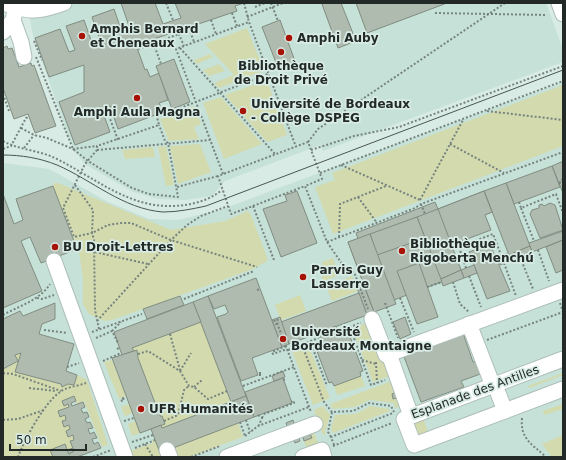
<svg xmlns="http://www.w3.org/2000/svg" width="566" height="460" font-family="'DejaVu Sans',sans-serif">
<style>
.built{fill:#c6e1d8}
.green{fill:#d3dbae}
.building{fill:#afbbaf;stroke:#818d81}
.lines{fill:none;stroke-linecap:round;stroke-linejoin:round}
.minor-casing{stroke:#adbfb9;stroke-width:17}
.path{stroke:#76837f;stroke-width:2;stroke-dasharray:2 2;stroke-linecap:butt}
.minor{stroke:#fff;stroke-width:15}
.tram{stroke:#4c5653;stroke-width:1}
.poi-dot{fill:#a61306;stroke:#d8ebe5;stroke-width:1.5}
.labels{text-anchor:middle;stroke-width:3.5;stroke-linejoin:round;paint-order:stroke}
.poi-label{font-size:12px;font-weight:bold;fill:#222927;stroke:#d8ebe5;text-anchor:start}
.street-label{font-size:12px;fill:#222927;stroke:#d8ebe5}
</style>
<rect width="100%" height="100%" fill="#d8ebe5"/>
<g class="built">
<polygon points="27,3 546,3 563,49 563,62 323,151 320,145 225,181 212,196 185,200 159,199 133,192 85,164 73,149 33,36"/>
<polygon points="563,82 563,457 3,457 3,163 49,169 108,202 149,219 178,220 220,210"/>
</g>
<g class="green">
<polygon points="247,28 264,71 219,88 214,83 234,75 205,44"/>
<polygon points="210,54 213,57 197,64 194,60"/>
<polygon points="219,64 225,71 209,76 203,70"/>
<polygon points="267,80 287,135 267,142 225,95"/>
<polygon points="563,85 563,146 333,234 315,187 335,180 332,173"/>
<polygon points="221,97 262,144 224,159 203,103"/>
<polygon points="194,106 201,124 194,127 199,139 169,141 160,119"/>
<polygon points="200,144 211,172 178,184 170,146"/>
<polygon points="166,146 174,185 166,186 158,147"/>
<polygon points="153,147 155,157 125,159 122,150"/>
<polygon points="54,183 58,183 171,230 225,221 248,211 251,215 267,257 267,261 253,269 112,320 104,321 89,314 83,304 83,280 79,251 53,186"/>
<polygon points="333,258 339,275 322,282 322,262"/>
<polygon points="352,276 358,291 332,301 326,286"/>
<polygon points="300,295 306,311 281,320 275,305"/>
<polygon points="201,322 231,402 162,428 161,425 165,423 162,416 160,416 138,358 137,350 134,351 132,348"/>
<polygon points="369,322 390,376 373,382 352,328"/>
<polygon points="308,345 330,398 313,405 292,351"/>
<polygon points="21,353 63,387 68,384 74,385 77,375 87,380 108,445 102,447 84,401 77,404 73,397 62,401 64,406 68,404 69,407 58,411 60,417 65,415 66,420 62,421 64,427 69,425 70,429 66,431 68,437 73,435 74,440 70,441 73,448 67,450 65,445 50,450 53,457 3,457 3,369 18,361 15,355"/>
<polygon points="112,360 126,396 119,399 104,362"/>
<polygon points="563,373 563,375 529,388 528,386"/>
<polygon points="361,376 365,386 337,395 334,386"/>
<polygon points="392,381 402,406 395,408 394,403 369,400 355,407 333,409 330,404"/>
<polygon points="129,404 133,413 125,416 121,407"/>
<polygon points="563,404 563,409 544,415 543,411"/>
<polygon points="323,406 330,415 325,432 326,435 323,435 314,410"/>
<polygon points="370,406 389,409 390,411 333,433 331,429 335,415 356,414"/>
<polygon points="422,415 430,437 417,438 411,424"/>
<polygon points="136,421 140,433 132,436 128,424"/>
<polygon points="238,423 243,437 189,457 173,457 170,449"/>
<polygon points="313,430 318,443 306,447 304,441 312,438 309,431"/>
<polygon points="563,435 563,457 552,457 542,444"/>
<polygon points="155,439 160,453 167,457 130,457 130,451 153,443 152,440"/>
</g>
<g class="building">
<polygon points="121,3 155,3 163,24 181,18 175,3 244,3 235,6 237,11 136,45 145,70 147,69 150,77 159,73 168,100 159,103 163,112 118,129 110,106 102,110 110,132 75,145 59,102 84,92 84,65 49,77 35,38 60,29 69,52 75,50 66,26 84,20 92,43 100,40 92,17 114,9 122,32 130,29"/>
<polygon points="326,3 341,3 356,41 338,48 322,4"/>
<polygon points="356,3 447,3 367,33"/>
<polygon points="280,20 296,64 279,70 262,27"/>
<polygon points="7,46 8,49 12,48 19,67 31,63 32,66 34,65 56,126 35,133 28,114 14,119 3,88 3,48"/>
<polygon points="174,59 190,102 172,109 156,66"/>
<polygon points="561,162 563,162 563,193 552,166"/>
<polygon points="552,166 560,187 514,204 506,183"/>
<polygon points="506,183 530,246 509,255 484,191"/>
<polygon points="53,186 77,249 41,263 30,237 21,241 42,291 3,308 3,194 14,224 23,220 16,199"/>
<polygon points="297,191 317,243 281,257 263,209 287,201 285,195"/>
<polygon points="484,191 492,212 446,230 438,209"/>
<polygon points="484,191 492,212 485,215 491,230 451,245 462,274 373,308 348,242 358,239 356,233 435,202 438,209"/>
<polygon points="550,203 555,205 563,230 540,238 530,214 532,210 539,208 539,205 542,204 544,206"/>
<polygon points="438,209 461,270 441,279 417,217"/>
<polygon points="417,217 425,238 377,255 370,234"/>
<polygon points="563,231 563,240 532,252 529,243"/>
<polygon points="370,234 396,304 374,312 348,242"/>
<polygon points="563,240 563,270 556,273 546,247"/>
<polygon points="490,244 510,291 487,299 469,252"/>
<polygon points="530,246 532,252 511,260 509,255"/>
<polygon points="508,253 511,260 500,265 497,257"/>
<polygon points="419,263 438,317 417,324 397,271"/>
<polygon points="474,265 477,273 464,278 461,270"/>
<polygon points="461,270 464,278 443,286 441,279"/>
<polygon points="256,278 282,347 252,358 258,375 241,381 217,317 226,314 228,312 225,305 214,309 208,296"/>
<polygon points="364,286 374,312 367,315 357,288"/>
<polygon points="359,293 367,315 289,344 281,322"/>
<polygon points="180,296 184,305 147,319 143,309"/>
<polygon points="208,296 246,396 231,402 193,302"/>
<polygon points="193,302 201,322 132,348 134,351 122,355 114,332"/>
<polygon points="55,303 55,319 42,324 39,334 74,344 66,371 77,375 74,385 68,384 62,387 61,384 15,372 21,353 15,355 18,361 3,369 3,319 20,311 23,316"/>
<polygon points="280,317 289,344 282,347 272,320"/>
<polygon points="405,317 411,334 400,339 393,322"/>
<polygon points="336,326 340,336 349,334 363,371 360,372 361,376 334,386 332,382 329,383 315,346 323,342 319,333"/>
<polygon points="463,333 473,362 479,361 483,373 461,381 464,387 421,402 403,354"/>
<polygon points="137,350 138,358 160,416 162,416 165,424 140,433 112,358"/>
<polygon points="283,371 285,377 274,381 272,376"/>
<polygon points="283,378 292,403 254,417 245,392"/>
<polygon points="395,393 397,398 393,399 392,394"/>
<polygon points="74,396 76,401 71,403 72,406 83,402 85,407 81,409 83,413 87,412 89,417 85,419 87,423 90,422 93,428 88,429 90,434 94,432 97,438 92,439 94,444 98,442 101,448 77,457 53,457 50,450 65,444 69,454 74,451 70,441 74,440 73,435 68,437 66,431 70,429 69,425 64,427 62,421 66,420 65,415 60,417 58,411 69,407 68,404 64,406 62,401"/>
<polygon points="246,396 254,417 160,453 151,429 161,425 162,428"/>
<polygon points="293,420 295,427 288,429 286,423"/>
<polygon points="301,429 309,431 312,438 304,441"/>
<polygon points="296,431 300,441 295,443 291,435"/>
<polygon points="73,448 74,451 69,454 67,450"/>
</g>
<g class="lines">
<defs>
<g id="minor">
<path d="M4,3C28,13 39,12 64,3"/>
<polyline points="559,3 563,14"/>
<polyline points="13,20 21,42 24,57"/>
<polyline points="3,32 13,20 15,11"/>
<polyline points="54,261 125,457"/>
<polyline points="372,319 386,355 389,354 411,416"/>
<polyline points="469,324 493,386"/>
<polyline points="389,354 563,290"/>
<polyline points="563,359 404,419 414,445 563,389"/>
<polyline points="495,385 505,411"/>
<polyline points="167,450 170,457"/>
<polyline points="227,457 315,424"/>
<polyline points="303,457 322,450 324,457"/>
</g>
</defs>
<use href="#minor" class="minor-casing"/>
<g class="path">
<polyline points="166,3 173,20"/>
<polyline points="244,3 249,22 296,147"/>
<polyline points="271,3 278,21"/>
<polyline points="255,7 265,3"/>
<polyline points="232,13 237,26"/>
<polyline points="435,13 547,15"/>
<polyline points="247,17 283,3"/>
<polyline points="211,20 216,34"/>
<polyline points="189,28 194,42"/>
<polyline points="177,30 184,46"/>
<polyline points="152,39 161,64"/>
<polyline points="34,41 42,60"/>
<polyline points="180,48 275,154"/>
<polyline points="138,49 179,34"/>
<polyline points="36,57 73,149 88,161 132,188 149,194 178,197 168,143 165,141 159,125"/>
<polyline points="3,94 9,111"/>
<polyline points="106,108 118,140"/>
<polyline points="487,111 563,120"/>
<polyline points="21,128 34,135 47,138 73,149 97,146"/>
<path d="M3,141C19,150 38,150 55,158C94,177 128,208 174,206C192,205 208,201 222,190"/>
<polyline points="308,142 318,129 505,3"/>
<polyline points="450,144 504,173"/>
<polyline points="24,148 34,135"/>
<polyline points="3,149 11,146 26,118 29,117"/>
<polyline points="97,150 210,140"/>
<polyline points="311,150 354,136 399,127 563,66"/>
<polyline points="341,165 420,200"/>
<polyline points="320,173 563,81"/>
<polyline points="223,174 176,49 249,22"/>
<polyline points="563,179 560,181 560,183 563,182"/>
<polyline points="75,185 93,210 92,233 108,225 121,223 131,223 171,240 257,267"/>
<polyline points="177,187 218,176"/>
<polyline points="358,197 377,223"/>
<polyline points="420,200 463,120"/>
<polyline points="519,202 521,208 556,194 563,213"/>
<polyline points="421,204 425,214"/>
<polyline points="253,206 305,186"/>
<polyline points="521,208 534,241"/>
<polyline points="339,237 340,204 386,186"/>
<polyline points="327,242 415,208 421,204 563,152"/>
<polyline points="538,250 549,281"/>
<polyline points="95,252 148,264"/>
<polyline points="520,257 533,289"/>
<polyline points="274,260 253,206 231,214 218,176 308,142 322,179 305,186 327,242 347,271 354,272 368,309"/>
<polyline points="504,263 516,296"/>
<polyline points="466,268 459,247 493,234 501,255"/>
<polyline points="469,276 481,307"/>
<polyline points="453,282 460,304 469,312"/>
<polyline points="427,287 442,282"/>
<polyline points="257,290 260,289"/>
<polyline points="37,298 42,299 54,295"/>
<polyline points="400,298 414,332"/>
<polyline points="184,299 254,271"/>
<polyline points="385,303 398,338"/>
<polyline points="560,303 563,312"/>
<path d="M3,315C19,306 40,300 50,284"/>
<polyline points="277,319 279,323"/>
<polyline points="274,320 276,324 278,323"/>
<polyline points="97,321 171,240 187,225 201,216 228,206"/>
<polyline points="277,323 311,412"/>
<polyline points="350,327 371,385 385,380"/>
<polyline points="99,329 95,310 94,240 92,233 74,237 63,208 85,164 97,150 97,146 159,125 157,117 268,74"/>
<polyline points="44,330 67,333"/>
<polyline points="112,331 121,322"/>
<polyline points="338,331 361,323"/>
<polyline points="92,332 142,314"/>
<polyline points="170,334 180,370"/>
<polyline points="96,338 112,331 118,343"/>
<polyline points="487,340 563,312"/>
<polyline points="310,341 327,386"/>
<polyline points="302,345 324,402 332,412 353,411 369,403 391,406 394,412"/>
<polyline points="286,346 272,352 273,354 287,349"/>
<polyline points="117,349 119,348"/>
<polyline points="288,350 321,337"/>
<polyline points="138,354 148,351 180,371 189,386 194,387 208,399 227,391"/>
<polyline points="362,360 376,364"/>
<polyline points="103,361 121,353"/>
<polyline points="376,362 377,383"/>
<polyline points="67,367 79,363"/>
<polyline points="180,371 191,353"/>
<polyline points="3,373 13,374 61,391"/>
<rect x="259" y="373" width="2" height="2"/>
<polyline points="283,380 285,379"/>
<polyline points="243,386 294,367"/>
<polyline points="194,387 202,380"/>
<polyline points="29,388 56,391"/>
<polygon points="123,398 124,400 122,401 121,399"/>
<polyline points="258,415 262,418 259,425"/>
<polyline points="262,418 264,414 294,403 294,401 291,402"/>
<path d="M522,418C520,439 532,444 546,457"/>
<polyline points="3,420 18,419 44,410"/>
<polyline points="246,420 250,432"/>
<polyline points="124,421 134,418"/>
<polyline points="164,421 178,415 184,390 189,386"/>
<polyline points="240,422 245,436"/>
<polyline points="245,436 258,426 309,407"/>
<polyline points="331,437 328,432 332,412"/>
<polyline points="132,442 153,435"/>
<polyline points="145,444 153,457"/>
<polyline points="334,445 331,437 393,413"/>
<polyline points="333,446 392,423"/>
<polyline points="135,448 155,440"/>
<path d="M18,457C24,440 45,402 60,392C66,387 78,386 86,383"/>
<polyline points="93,457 111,450"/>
<polyline points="191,457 220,446"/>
</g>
<use href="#minor" class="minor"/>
<path class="tram" d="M3,155C21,155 40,158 57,165C92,180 123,209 163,212C178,212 192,209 206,206L563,70"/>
</g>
<g class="poi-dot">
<circle cx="82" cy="36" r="4"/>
<circle cx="289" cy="38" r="4"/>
<circle cx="281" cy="52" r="4"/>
<circle cx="137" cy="98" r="4"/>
<circle cx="243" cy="111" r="4"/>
<circle cx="55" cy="247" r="4"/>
<circle cx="402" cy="251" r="4"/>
<circle cx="303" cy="277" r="4"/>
<circle cx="283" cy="339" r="4"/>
<circle cx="141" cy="409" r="4"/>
</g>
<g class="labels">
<g class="poi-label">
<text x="90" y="33">Amphis Bernard<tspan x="90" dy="14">et Cheneaux</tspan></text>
<text x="297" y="42">Amphi Auby</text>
<text x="281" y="70" text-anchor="middle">Bibliothèque<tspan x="281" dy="14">de Droit Privé</tspan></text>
<text x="251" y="108">Université de Bordeaux<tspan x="251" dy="14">- Collège DSPEG</tspan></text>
<text x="137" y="116" text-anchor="middle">Amphi Aula Magna</text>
<text x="410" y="248">Bibliothèque<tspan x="410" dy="14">Rigoberta Menchú</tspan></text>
<text x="63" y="251">BU Droit-Lettres</text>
<text x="311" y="274">Parvis Guy<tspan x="311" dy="14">Lasserre</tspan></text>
<text x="291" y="336">Université<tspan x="291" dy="14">Bordeaux Montaigne</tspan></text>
<text x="149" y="413">UFR Humanités</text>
</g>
<g class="street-label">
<text transform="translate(475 392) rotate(-20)" y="4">Esplanade des Antilles</text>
</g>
</g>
<rect width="566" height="460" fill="none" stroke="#222927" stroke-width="8"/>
<path d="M10 444v6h76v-6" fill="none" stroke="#222927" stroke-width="2"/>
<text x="16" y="444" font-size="12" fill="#222927" stroke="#d8ebe5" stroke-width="3" paint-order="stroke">50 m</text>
</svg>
